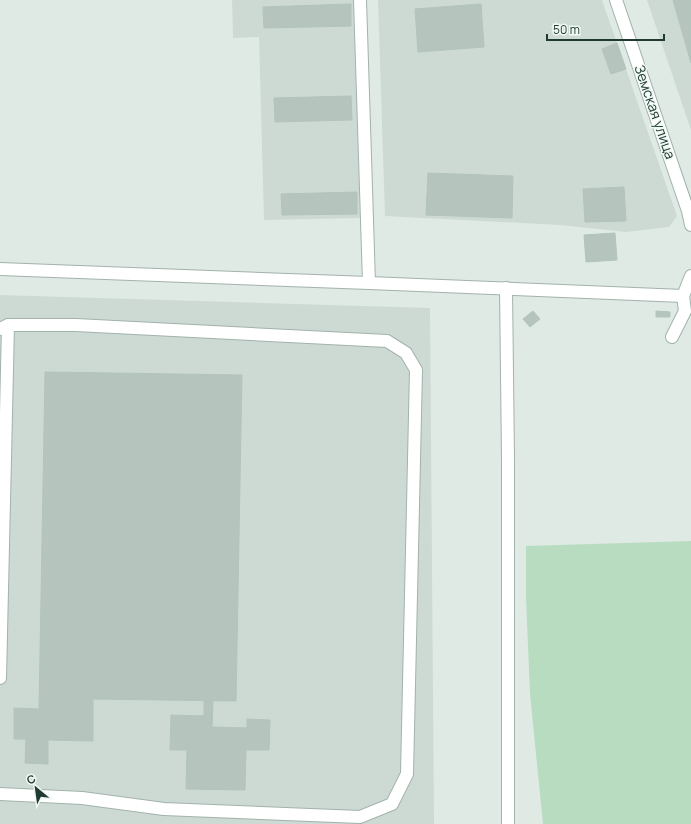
<svg xmlns="http://www.w3.org/2000/svg" width="691" height="824" font-family="Manrope,sans-serif">
<style>
.built{fill:#cddad4}
.green{fill:#b8dcc0}
.building{fill:#b5c5be;stroke:#b2c4bc}
.lines{fill:none;stroke-linecap:round;stroke-linejoin:round}
.minor-casing{stroke:#a2b2ac;stroke-width:14}
.minor{stroke:#fff;stroke-width:12}
.labels{text-anchor:middle;stroke-width:3;stroke-linejoin:round;paint-order:stroke}
.street-label{font-size:14px;fill:#203a32;stroke:#eff7f3}
</style>
<rect width="100%" height="100%" fill="#dfeae5"/>
<g class="built">
<polygon points="232,0 354,0 360,218 264,220 259,37 233,38"/>
<polygon points="378,0 602,0 677,216 669,227 626,232 560,225 385,216"/>
<polygon points="647,0 691,0 691,130"/>
<polygon points="0,295 430,308 434,824 0,824"/>
</g>
<polygon class="green" points="691,541 691,824 543,824 530,694 526,598 526,546"/>
<g class="building">
<polygon points="673,0 691,0 691,63"/>
<polygon points="351,4 351,26 264,28 263,7"/>
<polygon points="481,4 484,47 418,52 415,9"/>
<polygon points="617,43 626,69 611,74 602,49"/>
<polygon points="351,96 352,120 275,122 274,98"/>
<polygon points="428,173 513,176 512,218 426,215"/>
<polygon points="624,187 626,221 585,222 583,189"/>
<polygon points="357,192 357,214 282,215 281,194"/>
<polygon points="615,233 617,260 586,262 584,235"/>
<polygon points="533,311 540,319 530,327 523,319"/>
<polygon points="656,311 670,312 670,317 656,317"/>
<polygon points="45,372 242,375 236,701 93,699 93,741 48,740 48,764 25,763 26,739 14,739 14,708 39,709"/>
<polygon points="204,701 213,701 212,727 247,728 247,719 270,720 269,750 246,750 245,790 186,789 187,750 170,750 171,715 204,716"/>
</g>
<g class="lines">
<defs>
<g id="minor">
<polyline points="360,0 369,283"/>
<polyline points="616,0 688,211 691,225"/>
<polyline points="0,269 369,283 683,296"/>
<polyline points="506,288 508,459 508,824"/>
<polyline points="683,296 691,276"/>
<polyline points="0,329 8,325 76,325 387,341 406,353 416,370 407,774 392,804 360,817 164,809 82,798 0,794"/>
<polyline points="672,337 685,311 683,296"/>
<polyline points="0,678 8,325"/>
</g>
</defs>
<use href="#minor" class="minor-casing"/>
<use href="#minor" class="minor"/>
</g>
<g class="labels">
<g class="street-label">
<text transform="translate(655 112) rotate(71)" y="5">Земская улица</text>
</g>
</g>
<g transform="translate(36 788) rotate(331)" stroke="#eff7f3" stroke-width="3" paint-order="stroke">
<path d="M0-3L7 15L0 10L-7 15Z" fill="#203a32"/>
<text y="-6" font-size="11" font-weight="bold" text-anchor="middle" fill="#203a32">С</text>
</g>
<path d="M547 34v6h117v-6" fill="none" stroke="#203a32" stroke-width="2"/>
<text x="553" y="34" font-size="12" fill="#203a32" stroke="#eff7f3" stroke-width="3" paint-order="stroke">50 m</text>
</svg>
